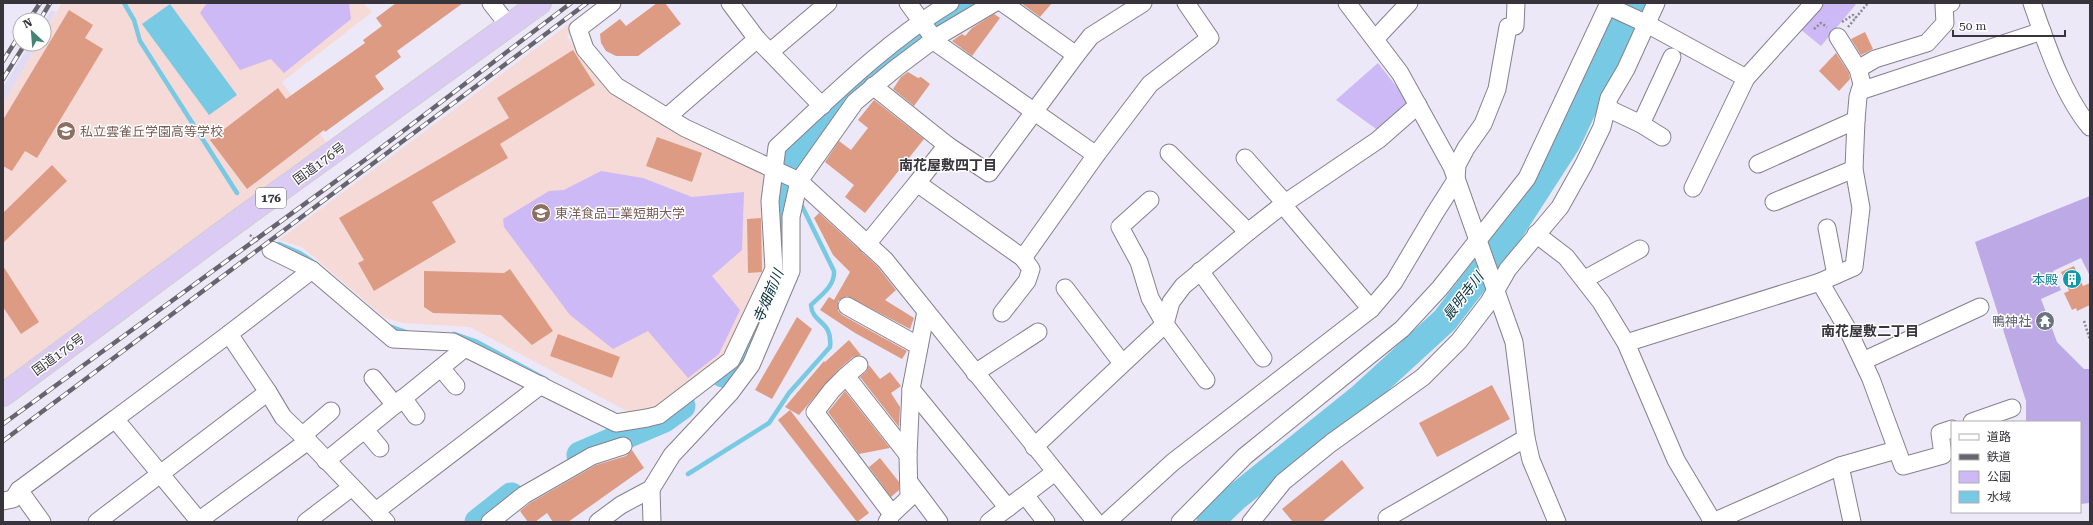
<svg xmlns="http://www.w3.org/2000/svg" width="2093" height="525" font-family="'Roboto Serif','Noto Sans JP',serif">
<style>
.built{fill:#e2dcf2}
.education{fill:#f5dad7}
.green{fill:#ccb9f5}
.forest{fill:#bca9e6}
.water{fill:#78c9e4}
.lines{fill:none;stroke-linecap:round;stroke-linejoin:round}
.stream{stroke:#78c9e4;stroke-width:4.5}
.river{stroke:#78c9e4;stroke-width:27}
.building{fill:#de9b83}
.minor-casing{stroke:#84818d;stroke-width:19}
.highway-casing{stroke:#cfcfd0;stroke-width:24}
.path{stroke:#8b8892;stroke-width:2.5;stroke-dasharray:2 2;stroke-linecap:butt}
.minor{stroke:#fff;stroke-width:17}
.highway{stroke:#dbcaf3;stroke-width:22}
.rail-casing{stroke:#66646c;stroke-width:4.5}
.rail{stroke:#fff;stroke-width:3;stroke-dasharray:9;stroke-linecap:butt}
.labels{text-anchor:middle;stroke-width:3;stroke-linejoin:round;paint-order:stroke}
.shield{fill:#fff;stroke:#737276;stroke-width:1}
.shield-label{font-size:12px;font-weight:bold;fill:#37353b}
.education-label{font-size:13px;fill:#785e54;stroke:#fff;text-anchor:start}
.street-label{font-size:13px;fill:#37353b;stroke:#fff}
.culture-label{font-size:13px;fill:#0d838f;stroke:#fff;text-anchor:end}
.worship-label{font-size:13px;fill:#5b616d;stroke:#fff;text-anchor:end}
.neighbourhood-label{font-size:14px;font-weight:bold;fill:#37353b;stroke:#fff}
.water-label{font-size:14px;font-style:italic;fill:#072e3a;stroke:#fff}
</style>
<rect width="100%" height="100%" fill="#ece8f7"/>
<g class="built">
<polygon points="51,10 56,12 44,33 44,22"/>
<polygon points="30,44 38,44 3,105 3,87"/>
</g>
<g class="education">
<polygon points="62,3 367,3 365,5 372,12 282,82 327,143 3,380 3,105 38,44 44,44 44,33"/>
<polygon points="578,17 567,37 601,81 665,122 763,167 767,186 767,269 725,360 660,412 636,416 470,327 403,323 385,318 302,247 279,240"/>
</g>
<g class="green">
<polygon points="207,3 349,3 351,19 284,73 271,59 240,70 200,13"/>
<polygon points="1823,3 1857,3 1821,46 1800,29"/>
<polygon points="1378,63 1403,95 1408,104 1379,131 1336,100"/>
<polygon points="601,171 643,178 692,197 744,192 742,250 712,276 740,310 719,354 688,378 648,331 613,349 570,315 504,227 503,219 549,191 564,190"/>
</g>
<polygon class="forest" points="2090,196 2090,276 2081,258 2053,271 2061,290 2041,299 2057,342 2084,369 2090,369 2090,503 2080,504 2080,422 2026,422 2026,401 1975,242"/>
<polygon class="water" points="170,4 237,95 209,115 142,24"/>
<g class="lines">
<g class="stream">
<polyline points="124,3 134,20 140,41 237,193"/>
<polyline points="279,244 300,253 315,263"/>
<polyline points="389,326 406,332"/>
<polyline points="454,334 477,342 547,380"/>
<path d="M688,474L769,423L789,393L830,347C833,320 812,324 811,305C821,295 835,286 834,271L801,204"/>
<polyline points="1226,522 1235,498"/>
</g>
<g class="river">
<polyline points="723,374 739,362 764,312 782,268 778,226 784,185 800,150 843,100 908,43 934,24 972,3"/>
<polyline points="580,455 664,419 682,406"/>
<polyline points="478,522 511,496"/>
<polyline points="1210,522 1235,498 1361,397 1445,320 1494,256 1567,143 1633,3"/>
</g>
</g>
<g class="building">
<polygon points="396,3 463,3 397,51 401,57 375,76 384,89 325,132 324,130 247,189 210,140 278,88 286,99 365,43 363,40 382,26 376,18"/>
<polygon points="657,3 665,3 681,24 638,56 616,56 606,51 601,43 600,34 620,19 626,26"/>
<polygon points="1021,3 1052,3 1040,17"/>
<polygon points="69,10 93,25 85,38 103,49 37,158 25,151 12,171 3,166 3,120"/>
<polygon points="994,14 1000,18 972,56 952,41 962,34 965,36 972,28"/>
<polygon points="1865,32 1873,49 1861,55 1851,39"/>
<polygon points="573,50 595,85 500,144 508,158 432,202 456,242 374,291 358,263 364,260 339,218 509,118 497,98"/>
<polygon points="1836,53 1849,73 1850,79 1839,91 1819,71"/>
<polygon points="908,72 918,78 921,77 930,84 914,106 893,89 901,77"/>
<polygon points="874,100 924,139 865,213 845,197 854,185 825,162 839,141 851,150 868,128 858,120"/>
<polygon points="657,137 702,153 692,182 646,166"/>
<polygon points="52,165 67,181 3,243 3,213"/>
<polygon points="819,213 877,266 896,290 885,300 914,318 910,329 847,296 838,301 838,311 842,315 907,351 902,359 855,333 820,310 829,297 834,300 850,272 833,255 814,218"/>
<polygon points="761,218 762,272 748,273 747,219"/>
<polygon points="3,266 39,322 21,334 3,307"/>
<polygon points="2074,266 2083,286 2090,283 2090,305 2077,311 2076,308 2072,310 2064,293 2069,291 2061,272"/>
<polygon points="510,269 553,331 532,345 501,315 433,313 424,307 424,271 504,273"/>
<polygon points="797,317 812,329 772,399 755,390"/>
<polygon points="558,334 620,357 612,378 550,356"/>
<polygon points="849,340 861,355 853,357 839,369 799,415 785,407 824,361 825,362"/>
<polygon points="869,365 880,379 890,372 901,386 891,393 900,407 899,427 860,377 866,372"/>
<polygon points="1492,385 1510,419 1437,457 1419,423"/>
<polygon points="845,391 890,448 859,454 828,412"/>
<polygon points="790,410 869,513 857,522 778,420"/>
<polygon points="632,450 644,468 568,522 553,522 547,513 535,522 528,522 520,511 530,503 596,465 626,456"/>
<polygon points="880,458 899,482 899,490 891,497 869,467"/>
<polygon points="1342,460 1364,488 1322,522 1293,522 1282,509"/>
</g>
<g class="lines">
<defs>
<g id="minor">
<polyline points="491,3 509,26"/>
<polyline points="612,3 578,29 585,49 616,86 685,128 799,181 885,260 1096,522"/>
<polyline points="730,3 757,39 822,106"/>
<polyline points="1003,3 1076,55"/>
<polyline points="1347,3 1400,73 1452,167 1514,342 1526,438 1531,460 1557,522"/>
<path d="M2032,3C2046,43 2063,95 2090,127"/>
<polyline points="1608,6 1647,24 1746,78"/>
<polyline points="1375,39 1409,3"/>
<polyline points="770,52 828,3"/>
<polyline points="1858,69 1875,59 1927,43 1945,23 1944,5 1951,3"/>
<polyline points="873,86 947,145"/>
<polyline points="1860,91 2042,31"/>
<polyline points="1607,108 1641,124 1662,137"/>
<polyline points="667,117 757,39"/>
<polyline points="1641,124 1672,57"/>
<polyline points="1169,153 1248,232 1285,203 1378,140 1418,105"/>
<polyline points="1096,155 1150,84 1210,38 1186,3"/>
<polyline points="1245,158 1285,203"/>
<polyline points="1758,164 1856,120"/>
<polyline points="917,183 947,145 989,173 1076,55 1091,36 1143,3"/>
<polyline points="1693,188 1746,78 1814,3"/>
<polyline points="1150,200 1120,227 1139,262 1150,298 1165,324 1206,380"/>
<polyline points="1774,202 1854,169"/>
<polyline points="1283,205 1371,309"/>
<polyline points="1827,228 1836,275"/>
<polyline points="1536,234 1566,257 1601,302 1626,343 1676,460 1713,522"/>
<polyline points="867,244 917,183 1023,258 1096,155 938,44 908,3"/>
<path d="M271,250L312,270L393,339L453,342L616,423L647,418L659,415L731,360L774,269L770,201L777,147C832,96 886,42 950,3"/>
<polyline points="1200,271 1263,358"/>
<polyline points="1585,279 1640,249"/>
<polyline points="1820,282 1854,267 1861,208 1854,169 1856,120 1858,97 1862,84 1858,69 1838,37"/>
<polyline points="1065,288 1122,363"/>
<polyline points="847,306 919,346"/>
<polyline points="1002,313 1027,281 1031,269 1023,258"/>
<polyline points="1626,343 1820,282 1848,330 1871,379 1903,466 1943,455 1940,433 1952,429"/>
<polyline points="1863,361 1980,307"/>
<polyline points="441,368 456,386"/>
<polyline points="975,373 1038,332"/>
<polyline points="846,376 859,365"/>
<polyline points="373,378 395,405"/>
<polyline points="911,389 1008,508"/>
<polyline points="268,392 283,417 308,441"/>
<polyline points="403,398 416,416"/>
<polyline points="115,419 229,334"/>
<polyline points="1972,422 2012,408"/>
<polyline points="365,430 380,448"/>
<polyline points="302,436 331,411"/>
<polyline points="1034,447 1165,324 1171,302 1183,286 1248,232"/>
<polyline points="326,461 465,348"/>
<polyline points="1840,466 1852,522"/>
<polyline points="909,482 939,522"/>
<polyline points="651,489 652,522"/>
<polyline points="19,490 42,522"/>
<polyline points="1025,495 1046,522"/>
<polyline points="3,501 13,499 19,490 115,419 200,522"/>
<polyline points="376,511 541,385"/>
<polyline points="892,514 815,412 832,390 846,376 908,455"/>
<polyline points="97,522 268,392 229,334 312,270"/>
<polyline points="197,522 308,441 386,522"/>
<polyline points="306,522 352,487"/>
<polyline points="490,522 524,495 592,456 623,446"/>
<polyline points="598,522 621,505 651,489 672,455 730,393 751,365 791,271 791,217 799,181 855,102 896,68 940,35 994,3"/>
<polyline points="887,522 892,514 909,498 908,455 911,389 926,311"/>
<polyline points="989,522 1055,472"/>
<polyline points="1107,522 1173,462 1371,309 1394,282 1435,213 1456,180 1457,165 1466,148 1483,124 1497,89 1508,27 1515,26 1516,3"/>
<polyline points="1180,522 1245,456 1402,329 1440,288 1527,178 1609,3"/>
<polyline points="1251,522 1283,482 1331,443 1423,377 1459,341 1489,302 1508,269 1560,207 1584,164 1602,127 1609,98 1626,69 1656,3"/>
<polyline points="1390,522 1387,518 1526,438"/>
<polyline points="1713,522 1840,466 1896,450"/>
</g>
<polyline id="highway" points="3,395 235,223 540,3"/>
</defs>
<use href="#minor" class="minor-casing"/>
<use href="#highway" class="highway-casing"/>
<g class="path">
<polyline points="569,3 570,4"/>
<polyline points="1842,22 1853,15 1856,18"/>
<polyline points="1848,27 1868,3"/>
<polyline points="1814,29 1821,23 1827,27"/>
<polyline points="250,235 258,242"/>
<polyline points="2084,321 2090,340"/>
</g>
<use href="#minor" class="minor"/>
<use href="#highway" class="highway"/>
<defs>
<g id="rail">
<polyline points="29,20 40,3"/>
<polyline points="40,20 50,3"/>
<polyline points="3,61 20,34"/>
<polyline points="3,79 25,44"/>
<polyline points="3,424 369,157 571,3"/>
<polyline points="3,441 587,3"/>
</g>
</defs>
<use href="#rail" class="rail-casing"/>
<use href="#rail" class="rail"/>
</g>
<defs>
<symbol id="school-disc" viewBox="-11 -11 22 22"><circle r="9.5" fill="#8d6e63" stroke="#fff"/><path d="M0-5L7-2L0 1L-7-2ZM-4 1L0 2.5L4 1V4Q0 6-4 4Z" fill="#fff"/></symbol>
<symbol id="university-disc" viewBox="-11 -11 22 22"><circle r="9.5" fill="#8d6e63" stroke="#fff"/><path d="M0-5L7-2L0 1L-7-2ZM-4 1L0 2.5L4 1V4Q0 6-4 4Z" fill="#fff"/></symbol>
<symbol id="building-disc" viewBox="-11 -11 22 22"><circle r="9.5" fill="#0f9aa8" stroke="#fff"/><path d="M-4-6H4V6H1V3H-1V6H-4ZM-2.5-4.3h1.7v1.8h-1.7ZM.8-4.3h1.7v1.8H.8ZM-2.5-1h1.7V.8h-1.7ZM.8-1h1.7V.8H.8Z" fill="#fff"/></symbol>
<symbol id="temple-disc" viewBox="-11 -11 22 22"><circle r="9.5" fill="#6b7280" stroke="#fff"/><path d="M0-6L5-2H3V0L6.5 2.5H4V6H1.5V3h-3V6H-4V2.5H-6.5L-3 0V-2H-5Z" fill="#fff"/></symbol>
</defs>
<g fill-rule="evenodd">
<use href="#school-disc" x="55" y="120" width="22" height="22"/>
<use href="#university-disc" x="530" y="202" width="22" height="22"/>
<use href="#building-disc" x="2061" y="268" width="22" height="22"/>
<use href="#temple-disc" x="2034" y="310" width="22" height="22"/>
</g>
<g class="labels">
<rect class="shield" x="256" y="188" width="30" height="20" rx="3"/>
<g class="shield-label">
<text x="271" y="202">176</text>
</g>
<g class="education-label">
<text x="80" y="136">私立雲雀丘学園高等学校</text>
<text x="555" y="218">東洋食品工業短期大学</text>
</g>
<g class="street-label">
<text transform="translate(319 163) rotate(-36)" y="5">国道176号</text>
<text transform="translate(58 354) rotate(-36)" y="5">国道176号</text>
</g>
<g class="culture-label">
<text x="2058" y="284">本殿</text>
</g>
<g class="worship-label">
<text x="2031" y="326">鴨神社</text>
</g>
<g class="neighbourhood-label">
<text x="948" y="170">南花屋敷四丁目</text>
<text x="1870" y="336">南花屋敷二丁目</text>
</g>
<g class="water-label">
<text transform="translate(768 296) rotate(-67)" y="5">寺畑前川</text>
<text transform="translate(1463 296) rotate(-52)" y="5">最明寺川</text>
</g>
</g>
<rect width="2093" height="525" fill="none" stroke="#37353b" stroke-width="8"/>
<rect x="1951" y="421" width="130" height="92" fill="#ffffff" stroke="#afaeb1"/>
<rect x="1959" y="434" width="20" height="6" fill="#ffffff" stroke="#afaeb1"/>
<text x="1987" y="441" font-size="12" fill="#37353b">道路</text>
<rect x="1959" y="454" width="20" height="6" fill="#66646c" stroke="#afaeb1"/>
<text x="1987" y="461" font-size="12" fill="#37353b">鉄道</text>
<rect x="1959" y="471" width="20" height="12" fill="#ccb9f5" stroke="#afaeb1"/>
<text x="1987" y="481" font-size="12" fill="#37353b">公園</text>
<rect x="1959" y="491" width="20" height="12" fill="#78c9e4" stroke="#afaeb1"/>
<text x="1987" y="501" font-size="12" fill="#37353b">水域</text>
<g transform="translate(32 32) rotate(334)"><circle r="19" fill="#ffffff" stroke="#afaeb1"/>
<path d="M0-3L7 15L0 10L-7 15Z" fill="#438475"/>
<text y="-6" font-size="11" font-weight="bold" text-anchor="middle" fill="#37353b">N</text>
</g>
<path d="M1953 30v6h112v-6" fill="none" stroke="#37353b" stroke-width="2"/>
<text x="1959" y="30" font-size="12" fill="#37353b" stroke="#ffffff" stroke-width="3" paint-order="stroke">50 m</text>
</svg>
